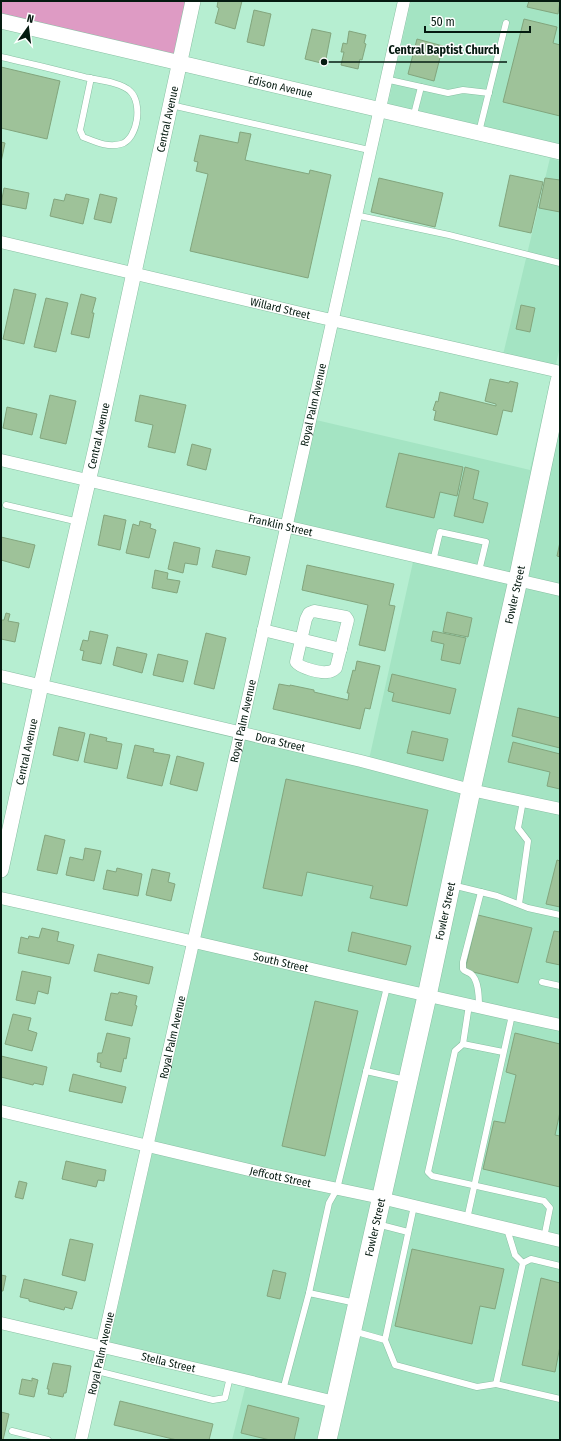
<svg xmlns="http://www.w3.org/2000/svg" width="561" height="1441" font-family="'Fira Sans Condensed',sans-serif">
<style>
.built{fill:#a4e4c3}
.green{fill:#de9bc4}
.building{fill:#9ec299;stroke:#82a57d}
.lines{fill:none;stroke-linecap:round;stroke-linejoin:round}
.service-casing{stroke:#89bfa3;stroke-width:7}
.minor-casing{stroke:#89bfa3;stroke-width:13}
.tertiary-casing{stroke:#89bfa3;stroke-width:16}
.primary-casing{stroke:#89bfa3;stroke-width:20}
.service{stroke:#fff;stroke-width:6}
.minor{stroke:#fff;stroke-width:12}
.tertiary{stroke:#fff;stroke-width:15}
.primary{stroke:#fff;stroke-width:19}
.labels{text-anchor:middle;stroke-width:3;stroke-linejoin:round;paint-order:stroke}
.street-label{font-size:11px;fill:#051a10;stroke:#fff}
.leader{fill:none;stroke:#051a10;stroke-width:1.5}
.callout-dot{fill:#051a10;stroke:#fff;stroke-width:1.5}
.callout-label{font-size:12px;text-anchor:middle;font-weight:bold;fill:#051a10;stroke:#fff;stroke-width:3;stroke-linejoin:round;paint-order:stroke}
</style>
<rect width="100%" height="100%" fill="#b6eed1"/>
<g class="built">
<polygon points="411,1 560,1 560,144 388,104"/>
<polygon points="550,158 560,161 560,346 320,1440 232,1440 246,1384 108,1351 246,735 368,764 413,562 291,530 316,420 530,470 552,372 502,359"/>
<polygon points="560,417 560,1440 335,1440"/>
</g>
<polygon class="green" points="1,1 190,1 178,60 1,19"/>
<g class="building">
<polygon points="218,1 242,1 235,29 215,23 219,8 217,7"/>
<polygon points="529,1 560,1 558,14 527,7"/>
<polygon points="254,10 271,14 264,46 247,42"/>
<polygon points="524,19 557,27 553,43 560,45 560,116 503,102"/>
<polygon points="312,29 331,33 325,64 305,59"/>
<polygon points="349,31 366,35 364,43 366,44 362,60 360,59 358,69 341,65 344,52 341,52 343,43 347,44"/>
<polygon points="417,39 443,46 434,81 408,74"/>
<polygon points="1,67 60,81 47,139 1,128"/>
<polygon points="240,132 251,134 245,160 309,174 310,170 331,175 308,278 190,251 208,174 196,171 198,162 194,161 200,135 238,143"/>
<polygon points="1,142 5,143 1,162"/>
<polygon points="510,175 543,182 531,233 499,226"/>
<polygon points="379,178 443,193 435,227 371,212"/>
<polygon points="545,178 560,180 560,212 539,208"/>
<polygon points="4,188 29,193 26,209 1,204"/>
<polygon points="66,194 89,199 83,224 50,216 54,199 64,201"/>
<polygon points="100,194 117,198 111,223 94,219"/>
<polygon points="14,289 36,294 24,344 3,339"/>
<polygon points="81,294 96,298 92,313 94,313 89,338 71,334"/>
<polygon points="46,298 68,303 56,352 34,347"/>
<polygon points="521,305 535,308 530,332 516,329"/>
<polygon points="490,379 509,383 510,381 518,383 512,412 503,410 497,435 434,420 436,411 433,410 436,401 438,402 440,392 496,406 496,404 485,401"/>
<polygon points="50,395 76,401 66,444 40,438"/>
<polygon points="140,395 186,405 175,453 148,447 153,425 135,421"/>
<polygon points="7,407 37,414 32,435 3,428"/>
<polygon points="192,444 211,449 206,470 187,465"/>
<polygon points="399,453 463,467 457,496 440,492 434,518 386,507"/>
<polygon points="465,467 479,471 473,499 488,503 483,523 454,516"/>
<polygon points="104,515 126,520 120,550 98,545"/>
<polygon points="140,521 151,524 150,528 156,530 149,558 126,553 133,524 139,526"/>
<polygon points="1,537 35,545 29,568 1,560"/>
<polygon points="174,542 200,548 197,565 185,563 183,573 168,569"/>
<polygon points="560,542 560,557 557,556"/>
<polygon points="216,550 250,557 246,575 212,567"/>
<polygon points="307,565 394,584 389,605 395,606 385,651 359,645 368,605 302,590"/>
<polygon points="155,570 168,573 167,579 180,581 177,593 152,588"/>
<polygon points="447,612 472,618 468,637 443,632"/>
<polygon points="6,613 10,614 8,621 19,623 15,642 1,639 1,620 4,620"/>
<polygon points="90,631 108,635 101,664 82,660 84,651 80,650 83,640 88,641"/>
<polygon points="433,631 466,638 460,664 441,660 444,644 431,641"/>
<polygon points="206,633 226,638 214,689 194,684"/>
<polygon points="117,647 147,654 142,673 113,665"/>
<polygon points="158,654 188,661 183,682 153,675"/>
<polygon points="357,661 380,666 370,709 365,708 360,729 273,709 279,684 290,686 290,685 314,690 314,692 348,700 349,693 347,693 353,670 355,671"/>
<polygon points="392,674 456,689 450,714 392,701 394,693 388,691"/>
<polygon points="518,708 560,718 560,748 512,736"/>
<polygon points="59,727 85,733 78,761 53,755"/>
<polygon points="412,731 448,739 443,761 407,753"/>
<polygon points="90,734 107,738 106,741 122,744 117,769 84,762"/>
<polygon points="513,742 560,754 560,789 547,786 550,772 508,762"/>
<polygon points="135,745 154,749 153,752 170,755 162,786 127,778"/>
<polygon points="177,756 204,763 197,791 170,784"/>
<polygon points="286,779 428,810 407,906 370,898 373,886 307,872 302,896 263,888"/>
<polygon points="45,835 65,840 57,874 37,870"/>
<polygon points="85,848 101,851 94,881 66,875 70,857 83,860"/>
<polygon points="557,860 560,861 560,907 546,904"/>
<polygon points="117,868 142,874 138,896 103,889 107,870 116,872"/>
<polygon points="152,869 170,873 168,882 175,884 171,901 146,895"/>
<polygon points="478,915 532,928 518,983 465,970"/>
<polygon points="42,928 59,932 57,941 74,945 69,964 18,953 21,937 28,939 29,936 39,938"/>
<polygon points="554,931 560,932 560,965 546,962"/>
<polygon points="352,932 411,946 406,965 348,951"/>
<polygon points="98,954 153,967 149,984 94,971"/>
<polygon points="22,971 51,977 48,994 38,991 35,1004 16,1000"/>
<polygon points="119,992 137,996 135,1005 137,1006 132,1026 105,1020 111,993 118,994"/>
<polygon points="315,1001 358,1011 325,1156 282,1146"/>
<polygon points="13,1014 31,1018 28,1030 37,1033 32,1051 5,1044"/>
<polygon points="107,1033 130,1038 126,1059 124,1058 121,1072 100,1067 101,1063 97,1062 98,1053 102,1053"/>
<polygon points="515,1033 560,1044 560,1112 555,1135 560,1136 560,1187 483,1169 494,1121 505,1123 516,1075 506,1072"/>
<polygon points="1,1056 47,1067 43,1085 34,1083 33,1085 1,1077"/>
<polygon points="73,1074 126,1087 122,1103 69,1091"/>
<polygon points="66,1161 106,1170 104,1181 98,1180 96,1187 62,1179"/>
<polygon points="19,1181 27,1183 23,1199 15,1197"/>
<polygon points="70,1239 93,1244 85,1281 62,1275"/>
<polygon points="412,1249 504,1269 495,1309 480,1306 472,1344 395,1326"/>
<polygon points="273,1270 286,1273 280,1299 267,1296"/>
<polygon points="1,1275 6,1276 3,1291 1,1291"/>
<polygon points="541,1278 560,1283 560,1346 555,1372 522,1365"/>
<polygon points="24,1279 77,1292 72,1309 65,1307 64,1310 29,1301 29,1299 20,1297"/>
<polygon points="53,1363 71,1366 66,1393 64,1393 63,1397 48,1394 49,1389 47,1389"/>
<polygon points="32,1378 38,1380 34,1397 19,1394 22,1379 32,1381"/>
<polygon points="120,1401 213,1424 209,1440 177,1440 114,1425"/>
<polygon points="248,1405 299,1418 294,1440 270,1440 241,1433"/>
<polygon points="1,1412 9,1414 3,1440 1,1440"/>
</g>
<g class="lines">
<defs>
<g id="service">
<path d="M1,57C29,63 56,70 84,77C97,80 121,82 130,91C143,103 138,139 121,144C108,148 96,142 83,137L80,130L91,78"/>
<polyline points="385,79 448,93 463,90 489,93"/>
<polyline points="171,105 369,150"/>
<polyline points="413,118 421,87"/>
<polyline points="479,132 506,23"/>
<polyline points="355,215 449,235 560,263"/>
<polyline points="6,505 79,522"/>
<polyline points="433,561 440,532 486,542 479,571"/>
<polyline points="452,885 497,896 528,908 560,915"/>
<polyline points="519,904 528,841 518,828 523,801"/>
<polyline points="542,982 560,986"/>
<path d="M479,1008C479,998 479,980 471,974C468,972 465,972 463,969V962L481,892"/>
<polyline points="463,1044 469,1005"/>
<polyline points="503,1052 463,1044 455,1051 428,1172 432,1176 544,1201 550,1208 544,1238"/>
<polyline points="366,1071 406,1080"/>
<polyline points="467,1219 512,1015"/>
<polyline points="377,1224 408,1232"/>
<polyline points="507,1229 515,1255 523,1263"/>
<polyline points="560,1266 531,1259 523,1263 496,1384 560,1399"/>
<polyline points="309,1293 329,1203 337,1189 387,987"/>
<polyline points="353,1331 385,1340 395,1365 477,1387 496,1384"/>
<polyline points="385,1340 414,1206"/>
<polyline points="97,1371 213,1400 225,1398 230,1377"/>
<polyline points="283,1390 309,1293 356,1303"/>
<polyline points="12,1431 48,1440"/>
</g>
<g id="minor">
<path id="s1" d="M1,242L305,314L560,372"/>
<path id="s2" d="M1,460L560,590"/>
<path d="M314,611L346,617L348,620L336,668C334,670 331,672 327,672C320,673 300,668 296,662L306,619L309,613Z"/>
<polyline points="263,630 341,649"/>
<path id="s3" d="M1,676L361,761L471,790L560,809"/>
<path id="s4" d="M1,898C188,939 373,985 560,1025"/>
<path id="s5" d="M1,1111L262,1173L381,1198L560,1241"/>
<path id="s6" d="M1,1323L210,1372L335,1402"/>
<path id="s7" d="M81,1440C191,961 295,480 404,1"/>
</g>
<g id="tertiary">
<path id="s8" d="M1,21L560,152"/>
<path id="s9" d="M1,870L41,685L97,443L193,1"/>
</g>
<g id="primary">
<path id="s10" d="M327,1440L427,996L471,790L518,580L560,381"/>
</g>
</defs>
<use href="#service" class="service-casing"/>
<use href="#minor" class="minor-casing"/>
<use href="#tertiary" class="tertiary-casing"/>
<use href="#primary" class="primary-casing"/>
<use href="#service" class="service"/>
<use href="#minor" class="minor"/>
<use href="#tertiary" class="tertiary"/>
<use href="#primary" class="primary"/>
</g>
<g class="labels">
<g class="street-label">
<text dy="4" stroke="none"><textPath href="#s8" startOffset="287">Edison Avenue</textPath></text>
<text dy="4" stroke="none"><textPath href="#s9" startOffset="769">Central Avenue</textPath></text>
<text dy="4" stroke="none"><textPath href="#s1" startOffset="287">Willard Street</textPath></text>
<text dy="4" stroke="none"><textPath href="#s7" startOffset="1061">Royal Palm Avenue</textPath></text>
<text dy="4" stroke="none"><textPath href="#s9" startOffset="445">Central Avenue</textPath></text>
<text dy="4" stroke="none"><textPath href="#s2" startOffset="287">Franklin Street</textPath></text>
<text dy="4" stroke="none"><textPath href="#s10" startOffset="866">Fowler Street</textPath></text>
<text dy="4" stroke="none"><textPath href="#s7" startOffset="737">Royal Palm Avenue</textPath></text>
<text dy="4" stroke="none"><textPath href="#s3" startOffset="287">Dora Street</textPath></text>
<text dy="4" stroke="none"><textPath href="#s9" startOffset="121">Central Avenue</textPath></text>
<text dy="4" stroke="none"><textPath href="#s10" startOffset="542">Fowler Street</textPath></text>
<text dy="4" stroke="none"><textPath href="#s4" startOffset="287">South Street</textPath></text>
<text dy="4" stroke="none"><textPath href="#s7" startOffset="413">Royal Palm Avenue</textPath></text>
<text dy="4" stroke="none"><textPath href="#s5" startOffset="287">Jeffcott Street</textPath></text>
<text dy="4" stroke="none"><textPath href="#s10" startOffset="218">Fowler Street</textPath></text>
<text dy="4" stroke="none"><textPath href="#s7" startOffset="89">Royal Palm Avenue</textPath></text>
<text dy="4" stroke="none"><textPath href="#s6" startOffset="172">Stella Street</textPath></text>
</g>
</g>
<path class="leader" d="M324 62L380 62H507"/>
<circle class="callout-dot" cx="324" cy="62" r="4"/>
<g class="callout-label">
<text x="444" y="54">Central Baptist Church</text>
</g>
<rect width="561" height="1441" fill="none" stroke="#051a10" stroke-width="4"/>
<g transform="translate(28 28) rotate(14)" stroke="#ffffff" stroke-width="3" paint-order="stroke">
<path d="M0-3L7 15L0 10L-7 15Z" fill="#051a10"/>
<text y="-6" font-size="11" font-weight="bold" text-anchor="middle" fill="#051a10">N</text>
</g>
<path d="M425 26v6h105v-6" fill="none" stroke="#051a10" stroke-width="2"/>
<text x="431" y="26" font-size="12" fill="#051a10" stroke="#ffffff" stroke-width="3" paint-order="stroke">50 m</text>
</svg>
